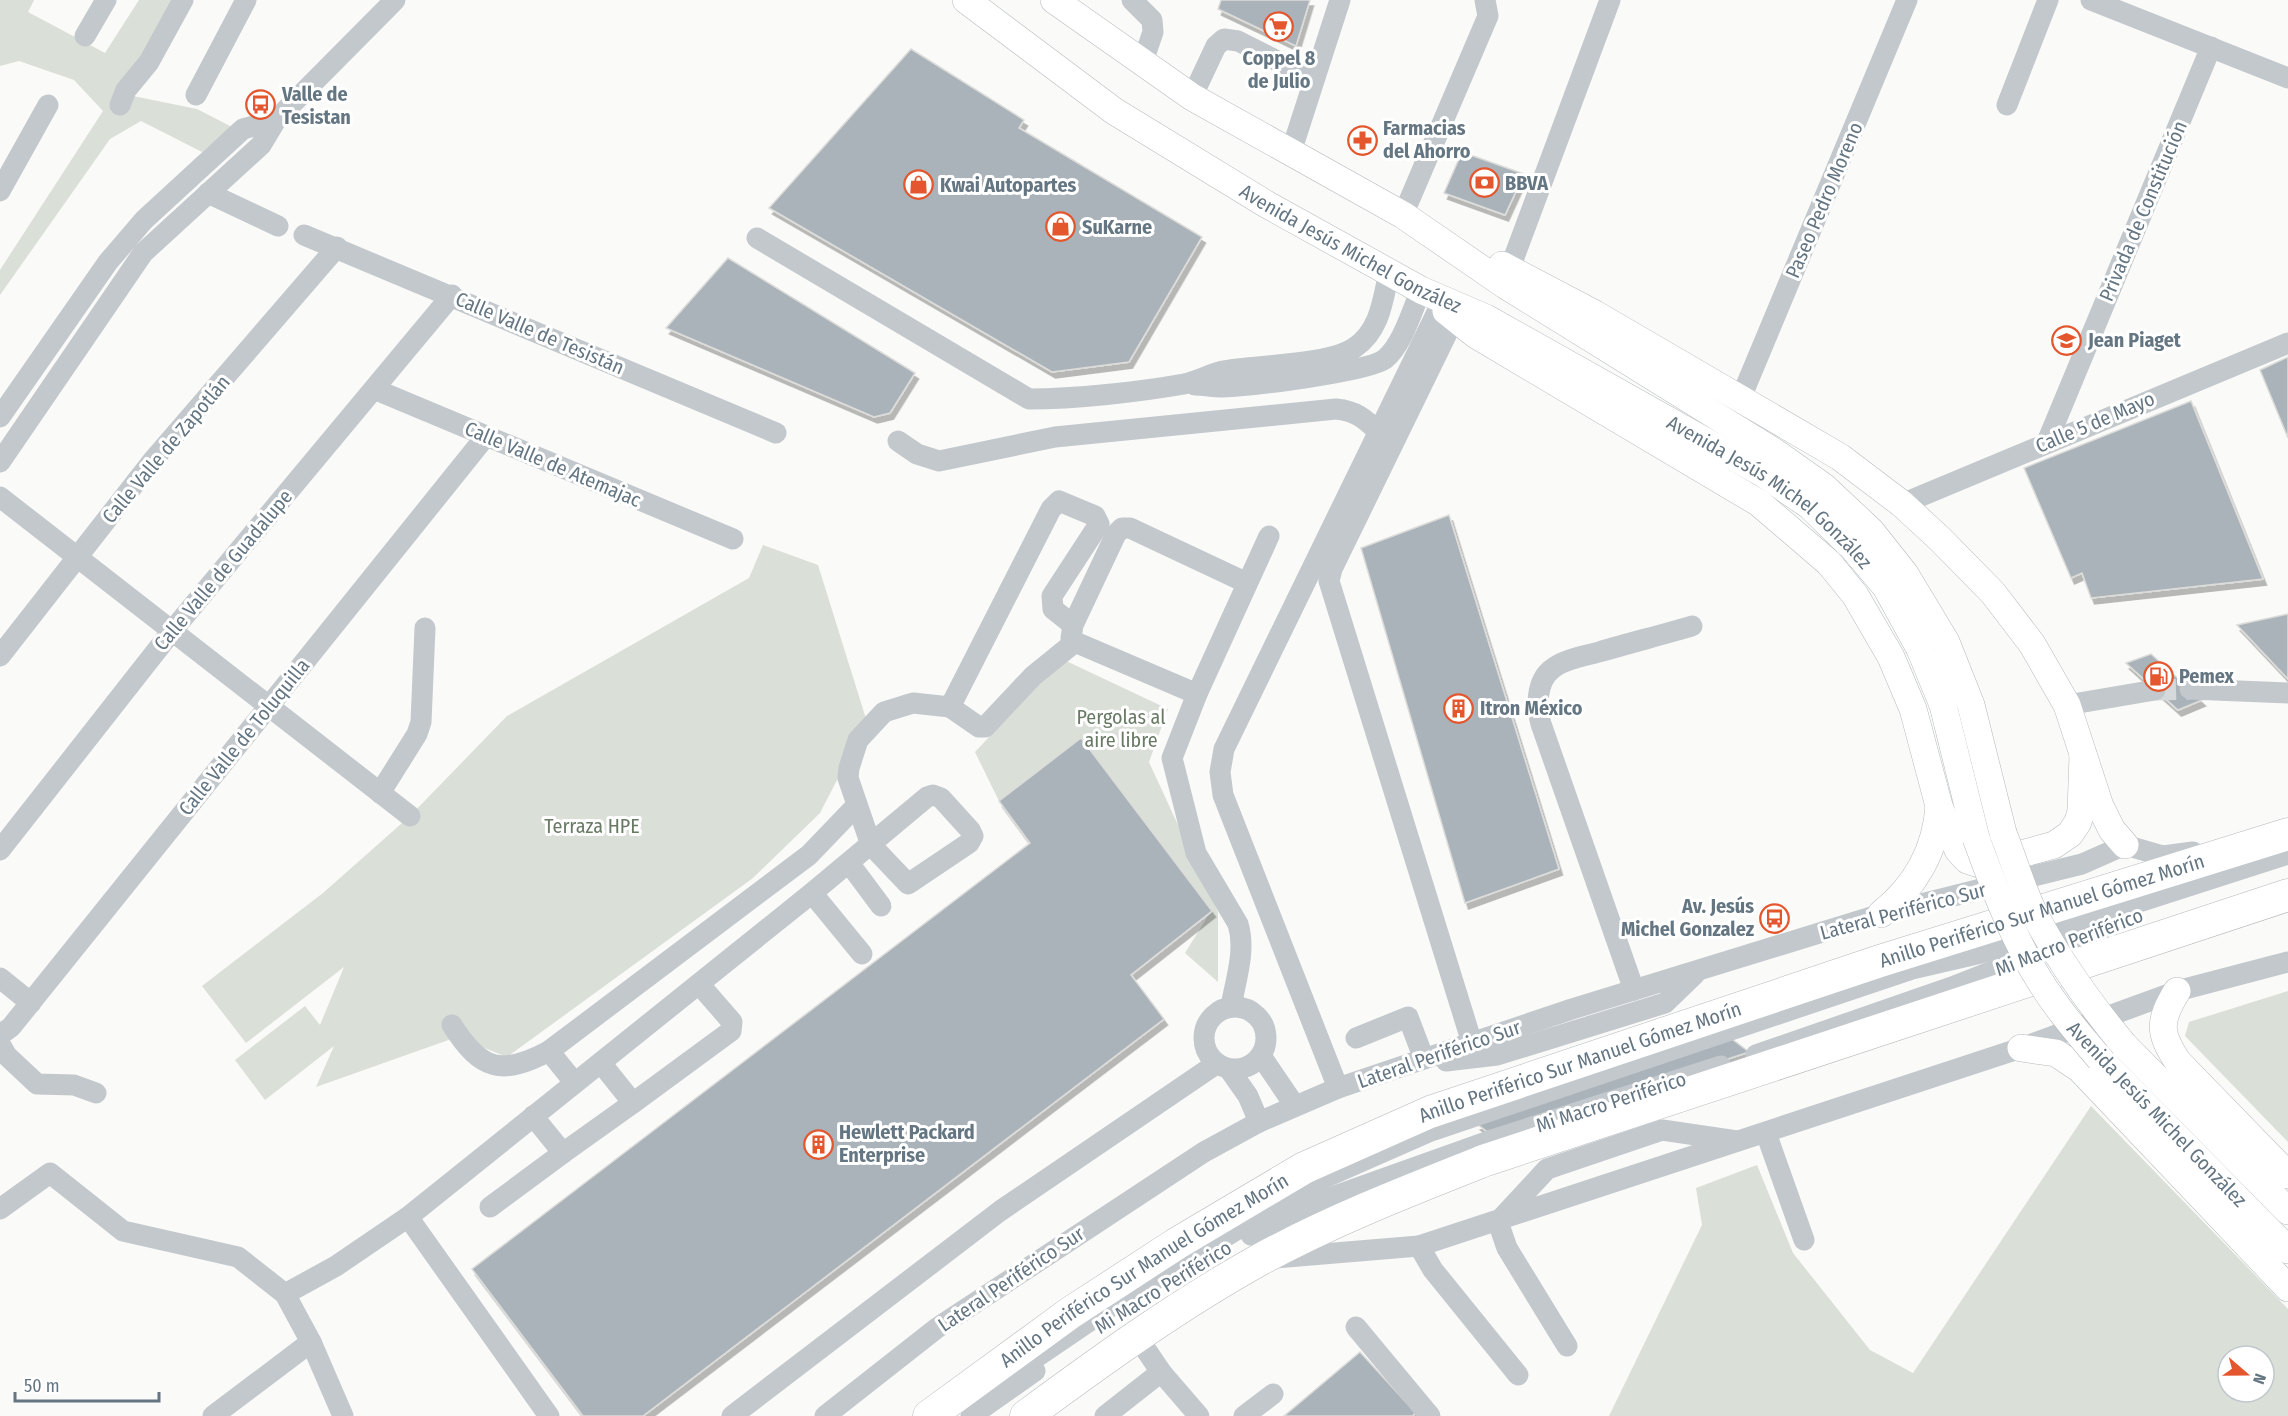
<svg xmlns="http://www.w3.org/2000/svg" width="2288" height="1416" font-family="'Fira Sans Condensed',sans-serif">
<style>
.green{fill:#dadfd7;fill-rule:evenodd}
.building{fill:#aab3b9;stroke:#dcdcda;stroke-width:1.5;filter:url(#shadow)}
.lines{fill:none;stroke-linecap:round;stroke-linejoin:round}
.minor-tunnel{stroke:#d5d9db;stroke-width:21;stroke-dasharray:21 10;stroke-linecap:butt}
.major-casing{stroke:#b5babe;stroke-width:28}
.highway-casing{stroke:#b4b9bd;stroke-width:33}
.minor{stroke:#c3c8cc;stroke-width:21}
.major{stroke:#fff;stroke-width:27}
.highway{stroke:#fff;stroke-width:32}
.major-bridge-casing{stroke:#b5babe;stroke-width:28;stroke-linecap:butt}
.major-bridge{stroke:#fff;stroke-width:27}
.labels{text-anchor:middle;stroke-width:6;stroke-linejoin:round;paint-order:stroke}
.poi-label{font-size:20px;font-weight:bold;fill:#657683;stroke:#fff;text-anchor:start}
.street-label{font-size:20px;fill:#657683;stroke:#fff}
.park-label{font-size:20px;fill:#687a64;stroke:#fff}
</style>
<defs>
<filter id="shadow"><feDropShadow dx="3.5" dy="6" stdDeviation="0" flood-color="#0004"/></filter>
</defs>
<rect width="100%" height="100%" fill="#fafaf8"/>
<g class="green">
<polygon points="0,0 34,0 28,12 105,53 139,0 178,0 133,96 197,109 232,127 202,152 141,121 110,139 0,295 0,270 103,111 74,80 19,61 0,66"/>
<polygon points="763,545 818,565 867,722 820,813 753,878 507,1057 457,1037 316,1087 334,1046 265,1100 235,1060 305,1006 320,1025 344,967 246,1043 202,986 323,893 410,816 507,716 749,578"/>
<polygon points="1062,659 1168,709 1149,762 1218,912 1218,982 1185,953 1211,911 1080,739 999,801 975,752"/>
<polygon points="2288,991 2288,1142 2185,1036 2189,1022"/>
<path d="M2091,1106L2288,1309V1416H1609L1702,1225L1696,1188L1757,1165L1793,1253L1870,1350L1913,1373ZM2228,1356H2264V1392H2228Z"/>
</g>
<g class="building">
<polygon points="1221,0 1310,0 1296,46 1218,9"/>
<polygon points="911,49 1024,120 1019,128 1202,237 1129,362 1052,372 769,208"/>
<polygon points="1462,152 1524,174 1505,215 1444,193"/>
<polygon points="728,258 915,373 890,413 874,417 666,328"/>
<polygon points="2288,357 2288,438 2260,370"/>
<polygon points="2191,401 2263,579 2091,598 2082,573 2071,578 2024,468"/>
<polygon points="1449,515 1559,869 1465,903 1361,548"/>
<polygon points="2288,614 2288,679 2237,625"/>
<polygon points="2151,654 2202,700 2178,710 2126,663"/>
<polygon points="1081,738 1212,911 1131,975 1164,1019 643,1416 583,1416 472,1269 1030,843 999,801"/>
<polygon points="1732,1039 1749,1052 1493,1136 1477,1124"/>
<polygon points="1360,1352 1415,1412 1413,1416 1284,1416"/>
</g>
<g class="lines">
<polyline class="minor-tunnel" points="2155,690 2190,689"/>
<defs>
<g id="major">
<path id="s1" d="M966,0L1114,111L1266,204L1421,290L1486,318L1762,473L1810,506L1853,548L1886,587L1920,649L1943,705L1976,838"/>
<polyline points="1054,0 1192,97 1403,215 1505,285 1776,453 1824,487 1871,531 1905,574 1946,642 1971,705 2003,833"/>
<polyline points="1502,265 1595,314 1840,457 1902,504 1940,539 1993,593 2032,644 2067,705 2100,806 2112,830 2125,845"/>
<polyline points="1446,311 1476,335 1759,503 1829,563 1855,595 1891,657 1913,709 1939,806 1958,850 1967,860 1982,865 2054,845 2070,834 2078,822 2081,811 2083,755"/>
<path d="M1881,914C1915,887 1936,850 1939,806"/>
<path d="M2177,991C2159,1021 2158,1032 2178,1062L2288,1175"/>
<polyline points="2124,1045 2288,1211"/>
<polyline points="2021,1048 2056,1053 2080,1069 2288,1288"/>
<polyline points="2100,1059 2288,1250"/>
</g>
<g id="highway">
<path id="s2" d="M929,1416L1070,1313L1176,1244L1304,1168L1430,1112L1880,961L2288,834"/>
<path d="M1026,1416C1102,1360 1178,1305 1261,1259C1333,1220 1410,1190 1486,1160L2288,895"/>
</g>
</defs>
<use href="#major" class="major-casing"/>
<use href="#highway" class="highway-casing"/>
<g class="minor">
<polyline points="1132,0 1152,20 1153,32 1142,64"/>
<polyline points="2091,0 2288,78"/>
<polyline points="85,36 106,0"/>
<polyline points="196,95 246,0"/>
<polyline points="1192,97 1216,46 1224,39 1238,41 1313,79"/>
<polyline points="120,105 126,90 149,62 183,0"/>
<polyline points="2007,105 2048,0"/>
<polyline points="1291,152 1340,0"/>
<polyline points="0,191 48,105"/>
<polyline points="208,193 278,226"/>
<polyline points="1403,215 1488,16 1485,0"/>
<polyline points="304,235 776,433"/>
<path d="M757,238L1029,399C1075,399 1139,392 1184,384C1198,381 1210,374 1223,371C1256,365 1329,365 1354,348C1380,331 1383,300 1389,272"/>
<polyline points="1510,268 1610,0"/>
<polyline points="1454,319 1332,569 1329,581 1472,1043"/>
<path d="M1195,385C1204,385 1213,387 1222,387C1249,386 1368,372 1385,359C1403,344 1412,310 1421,290"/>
<polyline points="374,389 733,539"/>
<polyline points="1740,400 1907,0"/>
<polyline points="0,417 108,262 144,220 243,129 276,120"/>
<path d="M898,441L917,454L939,461L1055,437L1336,409C1357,411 1365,419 1380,433"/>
<polyline points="2047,442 2211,47"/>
<polyline points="0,462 143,253 261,145 276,120 395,0"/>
<polyline points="0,497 410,816"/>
<polyline points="1902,504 2288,343"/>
<polyline points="1073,625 1053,609 1052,596 1099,524 1095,516 1059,501 1051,509 950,707 979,727 985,727 1033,676 1075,642"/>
<polyline points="0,656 154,459 337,247"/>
<polyline points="2190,689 2288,693"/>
<polyline points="1197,694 1075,642 1071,638 1073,625 1116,534 1122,528 1130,528 1247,583"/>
<polyline points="2067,705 2155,690"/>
<polyline points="380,793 417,734 421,722 425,628"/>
<polyline points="0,850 172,631 452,295"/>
<polyline points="849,863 881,906"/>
<polyline points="812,893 862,954"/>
<polyline points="0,978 31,1003"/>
<path d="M1634,990L1541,724C1536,708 1536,681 1552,669C1564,659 1585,656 1599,652C1630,643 1661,635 1692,626"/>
<path d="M1231,1006C1236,979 1246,950 1238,924L1196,853L1172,758L1197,694L1269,536"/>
<circle cx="1235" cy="1038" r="31"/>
<path d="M452,1025C481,1071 502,1076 549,1051L809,855L857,805"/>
<polyline points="0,1035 11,1027 486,436"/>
<polyline points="1356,1038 1408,1017 1424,1059"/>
<polyline points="0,1044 7,1056 37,1084 74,1085 96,1093"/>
<polyline points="549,1051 574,1082"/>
<polyline points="1756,1055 1952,987 2110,925"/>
<polyline points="1261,1056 1295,1106"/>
<polyline points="1446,1061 1497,1055 1665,1003 1695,974"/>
<polyline points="601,1063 633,1103 731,1031 732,1022 699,984"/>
<polyline points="1229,1069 1248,1096 1259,1122"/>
<polyline points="1338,1088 1223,795 1220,772 1224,749 1440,306"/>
<polyline points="533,1116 563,1153 633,1103"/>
<polyline points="1766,1133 1804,1240"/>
<polyline points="490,1207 563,1153"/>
<polyline points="0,1209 50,1173 123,1231 238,1257 285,1294 311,1342 343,1416"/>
<polyline points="408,1217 549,1416"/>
<polyline points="1251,1235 1324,1200 1495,1139 1721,1066"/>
<polyline points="1419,1246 1433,1270 1518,1375"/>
<polyline points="1275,1258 1419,1246 2021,1048 2177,991 2288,962"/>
<polyline points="285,1294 336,1266 408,1217 812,893 927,797 933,795 941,798 970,830 973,836 969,843 908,884 871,845 848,778 849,768 858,740 884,712 913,703 950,707"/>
<polyline points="1356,1327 1430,1416"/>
<polyline points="1136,1335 1161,1372 1199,1416"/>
<polyline points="1567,1346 1507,1248 1498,1222 1547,1169 1662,1130 1737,1141"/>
<polyline points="1013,1373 1113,1305 1315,1182 1431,1131 1912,969 1981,953 2288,854"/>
<polyline points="213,1416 311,1342"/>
<polyline points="732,1416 1000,1211 1216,1064"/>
<polyline points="825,1416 937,1328 1204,1152 1259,1122 1338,1088 1572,1009 1881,914 2082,864 2125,845 2163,856 2193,852"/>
<polyline points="971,1416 1035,1371"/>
<polyline points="1105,1416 1161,1372"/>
<polyline points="1244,1416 1273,1394"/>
</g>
<use href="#major" class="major"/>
<use href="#highway" class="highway"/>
<defs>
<g id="major-bridge">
<path d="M2003,833C2013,858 2021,886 2033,911C2058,960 2089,1003 2124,1045"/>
<path d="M1976,838C1992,882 2008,925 2031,966C2050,1000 2075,1030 2100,1059"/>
</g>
</defs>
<use href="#major-bridge" class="major-bridge-casing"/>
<use href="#major-bridge" class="major-bridge"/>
</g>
<defs>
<symbol id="supermarket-ring" viewBox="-11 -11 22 22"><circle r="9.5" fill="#fff" stroke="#e4572e" stroke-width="1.5"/><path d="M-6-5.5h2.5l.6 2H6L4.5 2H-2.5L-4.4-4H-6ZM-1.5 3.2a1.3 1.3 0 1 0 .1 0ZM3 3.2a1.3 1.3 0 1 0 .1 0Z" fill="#e4572e"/></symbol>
<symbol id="bus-ring" viewBox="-11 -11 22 22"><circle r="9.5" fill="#fff" stroke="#e4572e" stroke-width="1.5"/><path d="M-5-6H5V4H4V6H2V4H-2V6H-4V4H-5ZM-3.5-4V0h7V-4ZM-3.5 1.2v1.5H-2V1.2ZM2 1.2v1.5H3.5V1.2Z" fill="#e4572e"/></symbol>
<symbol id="pharmacy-ring" viewBox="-11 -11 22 22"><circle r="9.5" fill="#fff" stroke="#e4572e" stroke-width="1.5"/><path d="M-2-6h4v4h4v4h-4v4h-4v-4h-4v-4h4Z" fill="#e4572e"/></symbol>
<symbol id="bank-ring" viewBox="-11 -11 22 22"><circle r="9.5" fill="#fff" stroke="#e4572e" stroke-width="1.5"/><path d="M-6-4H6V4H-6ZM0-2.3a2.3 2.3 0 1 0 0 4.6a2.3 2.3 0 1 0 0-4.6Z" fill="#e4572e"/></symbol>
<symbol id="shop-ring" viewBox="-11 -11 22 22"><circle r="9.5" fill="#fff" stroke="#e4572e" stroke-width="1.5"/><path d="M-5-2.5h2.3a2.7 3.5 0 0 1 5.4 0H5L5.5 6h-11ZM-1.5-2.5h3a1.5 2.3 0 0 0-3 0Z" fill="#e4572e"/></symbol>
<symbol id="school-ring" viewBox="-11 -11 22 22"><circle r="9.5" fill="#fff" stroke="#e4572e" stroke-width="1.5"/><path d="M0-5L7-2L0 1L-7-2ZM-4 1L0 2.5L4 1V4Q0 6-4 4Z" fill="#e4572e"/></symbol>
<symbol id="fuel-ring" viewBox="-11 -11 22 22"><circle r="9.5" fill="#fff" stroke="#e4572e" stroke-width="1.5"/><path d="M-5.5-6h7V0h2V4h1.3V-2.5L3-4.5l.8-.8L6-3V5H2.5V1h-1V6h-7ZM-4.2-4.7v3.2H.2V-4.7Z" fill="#e4572e"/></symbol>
<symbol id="building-ring" viewBox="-11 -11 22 22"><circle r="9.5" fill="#fff" stroke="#e4572e" stroke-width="1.5"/><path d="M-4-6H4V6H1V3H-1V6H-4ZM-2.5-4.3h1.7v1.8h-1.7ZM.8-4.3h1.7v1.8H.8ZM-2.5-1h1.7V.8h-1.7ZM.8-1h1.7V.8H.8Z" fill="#e4572e"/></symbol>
</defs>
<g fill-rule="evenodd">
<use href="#supermarket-ring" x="1262" y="10" width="33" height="33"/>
<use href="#bus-ring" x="244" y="88" width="33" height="33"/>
<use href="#pharmacy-ring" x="1346" y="124" width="33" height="33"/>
<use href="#bank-ring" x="1468" y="166" width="33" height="33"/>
<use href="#shop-ring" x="902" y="168" width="33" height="33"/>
<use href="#shop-ring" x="1044" y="210" width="33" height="33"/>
<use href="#school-ring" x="2050" y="324" width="33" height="33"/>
<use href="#fuel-ring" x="2142" y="660" width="33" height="33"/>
<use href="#building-ring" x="1442" y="692" width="33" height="33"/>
<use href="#bus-ring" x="1758" y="902" width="33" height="33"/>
<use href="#building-ring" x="802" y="1128" width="33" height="33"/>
</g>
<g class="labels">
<g class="poi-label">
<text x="1279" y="65" text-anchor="middle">Coppel 8<tspan x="1279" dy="23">de Julio</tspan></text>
<text x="282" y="101">Valle de<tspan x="282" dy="23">Tesistan</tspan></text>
<text x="1383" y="135">Farmacias<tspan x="1383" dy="23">del Ahorro</tspan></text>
<text x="1505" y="190">BBVA</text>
<text x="940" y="192">Kwai Autopartes</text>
<text x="1082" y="234">SuKarne</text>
<text x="2088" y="347">Jean Piaget</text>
<text x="2179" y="683">Pemex</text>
<text x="1480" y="715">Itron México</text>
<text x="1754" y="913" text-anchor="end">Av. Jesús<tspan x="1754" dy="23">Michel Gonzalez</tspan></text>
<text x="839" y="1139">Hewlett Packard<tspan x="839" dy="23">Enterprise</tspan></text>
</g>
<g class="street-label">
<text transform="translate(1824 200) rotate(-67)" y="7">Paseo Pedro Moreno</text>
<text transform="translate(2143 211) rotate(-67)" y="7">Privada de Constitución</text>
<text dy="7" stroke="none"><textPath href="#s1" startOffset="459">Avenida Jesús Michel González</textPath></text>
<text transform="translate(540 333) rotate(23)" y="7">Calle Valle de Tesistán</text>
<text transform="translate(2095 422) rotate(-23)" y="7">Calle 5 de Mayo</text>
<text transform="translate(166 449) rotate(-50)" y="7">Calle Valle de Zapotlán</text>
<text transform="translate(553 464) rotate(23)" y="7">Calle Valle de Atemajac</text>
<text dy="7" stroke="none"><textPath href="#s1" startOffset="945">Avenida Jesús Michel González</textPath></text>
<text transform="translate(223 570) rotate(-50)" y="7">Calle Valle de Guadalupe</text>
<text transform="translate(244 737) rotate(-51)" y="7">Calle Valle de Toluquilla</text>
<text transform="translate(1903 911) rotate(-15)" y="7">Lateral Periférico Sur</text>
<text dy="7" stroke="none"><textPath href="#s2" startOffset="1232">Anillo Periférico Sur Manuel Gómez Morín</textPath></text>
<text transform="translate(2069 942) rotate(-21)" y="7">Mi Macro Periférico</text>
<text transform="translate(1439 1054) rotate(-19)" y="7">Lateral Periférico Sur</text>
<text dy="7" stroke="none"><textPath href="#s2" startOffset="746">Anillo Periférico Sur Manuel Gómez Morín</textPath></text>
<text transform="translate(1611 1102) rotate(-18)" y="7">Mi Macro Periférico</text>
<text transform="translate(2157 1114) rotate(46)" y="7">Avenida Jesús Michel González</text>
<text dy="7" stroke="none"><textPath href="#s2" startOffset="260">Anillo Periférico Sur Manuel Gómez Morín</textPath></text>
<text transform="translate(1011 1279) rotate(-34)" y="7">Lateral Periférico Sur</text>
<text transform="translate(1163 1287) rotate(-32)" y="7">Mi Macro Periférico</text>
</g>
<g class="park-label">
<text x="1121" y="724">Pergolas al<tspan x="1121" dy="23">aire libre</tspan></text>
<text x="592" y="833">Terraza HPE</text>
</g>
</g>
<g transform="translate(2246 1374) rotate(110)"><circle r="28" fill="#ffffff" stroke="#c1c8cd" stroke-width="1.5"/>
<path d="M0-4.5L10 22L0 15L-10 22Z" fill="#e4572e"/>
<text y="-9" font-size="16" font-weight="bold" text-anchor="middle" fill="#657683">N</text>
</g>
<path d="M15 1392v9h144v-9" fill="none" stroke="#657683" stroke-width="3"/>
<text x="24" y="1392" font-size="18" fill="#657683" stroke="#ffffff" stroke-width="4.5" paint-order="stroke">50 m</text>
</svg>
